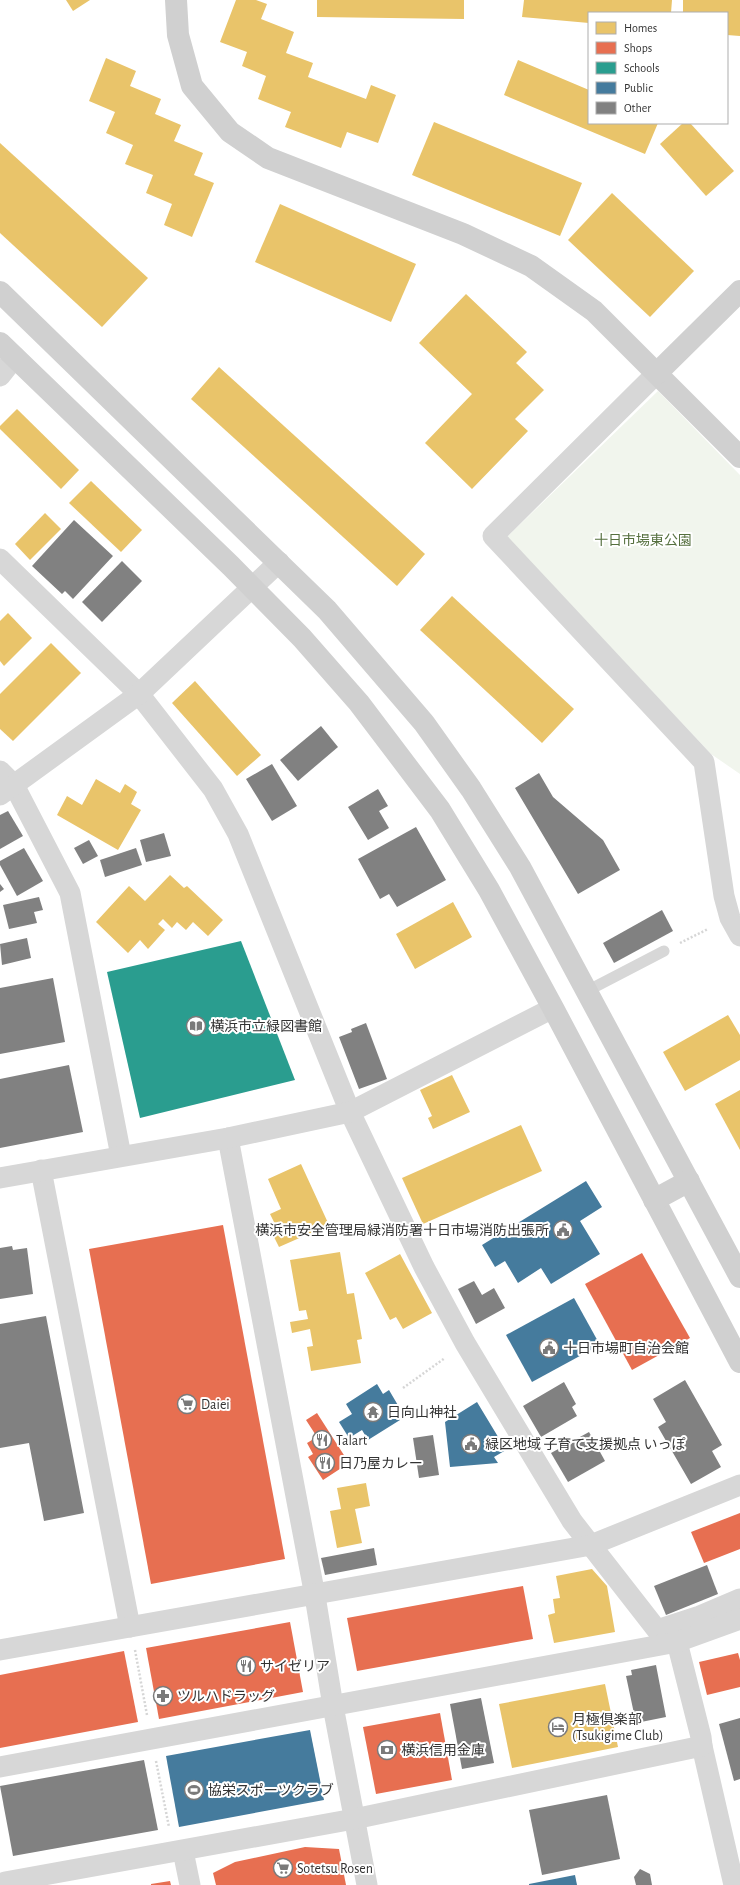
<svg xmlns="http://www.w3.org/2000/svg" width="740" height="1885" font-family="'Alegreya Sans','Noto Sans JP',sans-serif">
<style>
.green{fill:#f1f5ed}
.homes{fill:#e9c46a}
.shops{fill:#e76f51}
.schools{fill:#2a9d8f}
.public{fill:#457b9d}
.building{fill:#818181}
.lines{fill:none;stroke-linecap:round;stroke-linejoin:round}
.path{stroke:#d6d6d6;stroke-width:2.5;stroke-dasharray:2 2;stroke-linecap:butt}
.lane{stroke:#d7d7d7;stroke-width:11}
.street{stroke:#d7d7d7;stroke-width:21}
.secondary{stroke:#d0d0d0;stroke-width:22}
.labels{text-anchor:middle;stroke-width:4;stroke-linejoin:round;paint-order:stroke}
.park-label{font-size:14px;fill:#56703f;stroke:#fff}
.poi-label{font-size:14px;fill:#333;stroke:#fff;text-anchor:start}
</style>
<rect width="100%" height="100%" fill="#fff"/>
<polygon class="green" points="658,391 740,475 740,774 711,754 507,537"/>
<g class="homes">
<polygon points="66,0 90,0 73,11"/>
<polygon points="236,0 256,0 267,4 261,19 294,32 286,53 313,63 308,77 366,99 371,85 396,95 378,143 347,132 341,148 285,127 291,112 258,99 266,76 242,66 247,52 220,42"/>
<polygon points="317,0 464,0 464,19 317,17"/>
<polygon points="524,0 672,0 671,13 589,13 589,23 522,17"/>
<polygon points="683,0 740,0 740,36 727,35 727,13 683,13"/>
<polygon points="106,58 136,71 130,86 161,99 155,114 181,125 174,141 203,153 194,175 214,183 192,237 164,225 172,204 146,193 153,175 125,164 133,145 106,133 115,112 89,101"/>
<polygon points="518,60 589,90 589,123 658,123 645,154 504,95"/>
<polygon points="434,122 582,183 560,236 412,175"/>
<polygon points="683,123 690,123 734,171 706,196 660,144"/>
<polygon points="0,143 148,278 102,327 0,233"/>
<polygon points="612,193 694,271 650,317 568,240"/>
<polygon points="280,204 416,264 391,322 255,262"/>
<polygon points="466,294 527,352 516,363 544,390 515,419 528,431 472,489 425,443 472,394 419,343"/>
<polygon points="219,367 425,554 397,586 191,399"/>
<polygon points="17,409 79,470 61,489 0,429 0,426"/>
<polygon points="91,481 142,530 121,552 69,503"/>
<polygon points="45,513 61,529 30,560 15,544"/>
<polygon points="452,596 574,709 542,743 420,630"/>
<polygon points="8,613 32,638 4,666 0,661 0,621"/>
<polygon points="51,643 81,673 13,741 0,729 0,694"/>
<polygon points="195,681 261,755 237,776 172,703"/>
<polygon points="96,779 120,793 125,784 137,792 131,804 141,810 118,850 57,815 67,796 82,805"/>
<polygon points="170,875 184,888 187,886 223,920 208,936 193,922 186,930 177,922 172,928 163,919 158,924 165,930 148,949 140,940 128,953 96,922 129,886 145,901"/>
<polygon points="453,902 472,937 415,969 396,934"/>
<polygon points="728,1015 740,1035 740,1060 685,1091 663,1052"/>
<polygon points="452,1075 470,1112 433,1129 428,1118 432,1116 420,1090"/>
<polygon points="740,1090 740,1150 715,1104"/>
<polygon points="521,1125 542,1171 423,1224 402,1178"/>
<polygon points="301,1164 329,1225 279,1247 271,1231 277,1228 270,1214 281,1209 268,1179"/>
<polygon points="340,1252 347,1294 354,1293 362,1339 357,1340 361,1363 311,1371 307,1347 313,1346 310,1329 292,1333 290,1322 308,1319 306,1310 299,1311 290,1260"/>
<polygon points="400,1254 432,1313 403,1329 396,1317 390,1320 365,1273"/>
<polygon points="366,1483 370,1506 355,1509 362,1543 337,1548 330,1511 341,1509 337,1488"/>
<polygon points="592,1569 607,1586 615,1632 554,1643 548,1615 555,1613 553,1599 560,1598 556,1576"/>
<polygon points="605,1684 618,1747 512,1768 499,1704"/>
</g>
<g class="shops">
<polygon points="223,1225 285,1559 151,1584 89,1249"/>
<polygon points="642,1253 690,1338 632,1370 585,1284"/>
<polygon points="317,1413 349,1463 323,1480 308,1457 313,1454 307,1443 317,1437 306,1420"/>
<polygon points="740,1513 740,1549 704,1563 691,1532"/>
<polygon points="523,1586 533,1639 357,1671 347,1618"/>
<polygon points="290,1622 303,1692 159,1719 146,1648"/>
<polygon points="124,1651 138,1722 0,1748 0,1675"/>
<polygon points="738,1653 740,1660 740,1687 707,1695 699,1662"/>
<polygon points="440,1713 452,1780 376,1794 363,1727"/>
<polygon points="305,1847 339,1849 346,1885 216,1885 213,1873 235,1862"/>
<polygon points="170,1881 171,1885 151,1885 151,1884"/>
</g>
<polygon class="schools" points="241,941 295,1080 140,1118 107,972"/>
<g class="public">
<polygon points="586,1181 602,1207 580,1221 600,1254 551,1284 541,1268 518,1283 505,1261 495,1267 482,1245"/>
<polygon points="574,1298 600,1345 532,1382 506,1335"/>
<polygon points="377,1384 383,1394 389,1390 399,1407 393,1410 400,1420 368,1440 362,1430 349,1438 339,1422 352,1414 346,1404"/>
<polygon points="477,1402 506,1450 494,1457 498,1463 450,1467 445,1422"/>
<polygon points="310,1730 324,1800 179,1827 166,1756"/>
<polygon points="575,1875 577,1885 529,1885 529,1884"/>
</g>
<g class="building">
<polygon points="74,520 113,556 73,599 65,591 62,594 32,566"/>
<polygon points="122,561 142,581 102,622 82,602"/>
<polygon points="321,726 338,747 298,781 280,760"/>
<polygon points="272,764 297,806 272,821 246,779"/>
<polygon points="539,773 553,797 603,840 620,870 578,894 515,788"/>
<polygon points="378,789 388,806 379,811 389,828 368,840 348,807"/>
<polygon points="8,811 23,836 0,849 0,815"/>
<polygon points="416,827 446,880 397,907 389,894 380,899 358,859"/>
<polygon points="164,833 171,856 146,862 140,840"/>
<polygon points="89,840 98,856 83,864 74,848"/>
<polygon points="24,848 43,881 17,896 0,865 0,861"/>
<polygon points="136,848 142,865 105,877 100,860"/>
<polygon points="0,884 4,889 0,892"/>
<polygon points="39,897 43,910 34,912 37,923 9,929 3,905"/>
<polygon points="662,910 673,931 614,963 603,943"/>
<polygon points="27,938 31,958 2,965 0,944"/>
<polygon points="53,978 65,1042 0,1054 0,988"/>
<polygon points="366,1023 387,1079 359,1089 339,1037 352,1032 351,1029"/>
<polygon points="69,1065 83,1132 0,1148 0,1079"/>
<polygon points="12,1246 13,1250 27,1248 33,1294 0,1299 0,1248"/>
<polygon points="474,1281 482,1295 494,1288 505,1308 476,1324 458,1289"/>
<polygon points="46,1316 84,1513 44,1521 29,1443 0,1448 0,1324"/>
<polygon points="685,1380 722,1445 712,1451 721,1467 691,1484 658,1427 666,1422 653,1399"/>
<polygon points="564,1382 576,1404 572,1407 577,1416 541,1437 523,1406"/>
<polygon points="589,1432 605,1461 568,1482 551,1453"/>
<polygon points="433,1435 439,1475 419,1478 413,1438"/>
<polygon points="374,1548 377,1565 325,1575 321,1558"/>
<polygon points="707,1565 718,1594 666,1615 654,1586"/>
<polygon points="656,1665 666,1717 636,1723 626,1676 632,1675 631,1670"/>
<polygon points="481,1698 494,1763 462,1769 450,1704"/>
<polygon points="740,1718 740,1779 734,1781 719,1724"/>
<polygon points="144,1760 158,1830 13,1856 0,1786"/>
<polygon points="607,1795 620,1859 542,1875 529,1810"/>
<polygon points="640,1869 650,1874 652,1885 636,1885 634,1877"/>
</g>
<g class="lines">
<g class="path">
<polyline points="680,943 708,929"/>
<polyline points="403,1388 445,1358"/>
<polyline points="135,1650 147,1715"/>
<polyline points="156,1761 169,1827"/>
</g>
<polyline class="lane" points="587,991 664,951"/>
<g class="street">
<polyline points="657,373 493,536 704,762 724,896 730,918 740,936"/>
<polyline points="0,376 15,357"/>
<polyline points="0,559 139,694 213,789 238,834 350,1112 424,1267 465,1343 572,1521 657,1630 700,1616 740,1599"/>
<polyline points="0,771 14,785 70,893 121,1156"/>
<polyline points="0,795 139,694 279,562"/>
<polyline points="228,1138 315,1596 333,1706 367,1885"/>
<polyline points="41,1170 130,1627"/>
<polyline points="0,1178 228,1138 350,1112 553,1008"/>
<polyline points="677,1642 701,1737 702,1746 734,1885"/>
<polyline points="0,1650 591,1545 740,1485"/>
<polyline points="0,1767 677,1642 740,1619"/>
<polyline points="183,1851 190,1885"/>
<polyline points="5,1885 5,1882 354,1819 702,1746"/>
</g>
<g class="secondary">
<polyline points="176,0 178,35 192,86 230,132 268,158 463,234 531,266 594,311 740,457"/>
<polyline points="0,292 327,610 424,723 471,789 520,867 740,1277"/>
<polyline points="0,343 231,566 302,638 359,703 440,810 489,890 553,1008 740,1362"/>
<polyline points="657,373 740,291"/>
<polyline points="654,1200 689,1181"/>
</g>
</g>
<defs>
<symbol id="library-ring" viewBox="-11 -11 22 22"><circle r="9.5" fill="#fff" stroke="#7a7a7a" stroke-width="1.5"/><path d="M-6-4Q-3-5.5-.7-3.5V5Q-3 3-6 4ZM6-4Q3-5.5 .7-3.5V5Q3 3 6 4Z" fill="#7a7a7a"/></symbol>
<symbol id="civic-ring" viewBox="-11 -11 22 22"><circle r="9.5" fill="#fff" stroke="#7a7a7a" stroke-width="1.5"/><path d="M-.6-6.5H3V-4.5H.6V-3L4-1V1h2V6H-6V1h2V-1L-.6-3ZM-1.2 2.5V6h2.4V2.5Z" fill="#7a7a7a"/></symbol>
<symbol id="supermarket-ring" viewBox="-11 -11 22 22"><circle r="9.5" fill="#fff" stroke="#7a7a7a" stroke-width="1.5"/><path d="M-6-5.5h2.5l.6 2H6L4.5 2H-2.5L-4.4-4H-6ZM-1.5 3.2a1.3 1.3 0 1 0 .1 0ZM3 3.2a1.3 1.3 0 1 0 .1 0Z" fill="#7a7a7a"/></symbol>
<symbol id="temple-ring" viewBox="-11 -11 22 22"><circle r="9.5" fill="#fff" stroke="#7a7a7a" stroke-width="1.5"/><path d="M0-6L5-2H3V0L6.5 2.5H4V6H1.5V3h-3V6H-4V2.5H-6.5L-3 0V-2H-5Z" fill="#7a7a7a"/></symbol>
<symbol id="restaurant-ring" viewBox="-11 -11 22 22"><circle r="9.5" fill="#fff" stroke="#7a7a7a" stroke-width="1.5"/><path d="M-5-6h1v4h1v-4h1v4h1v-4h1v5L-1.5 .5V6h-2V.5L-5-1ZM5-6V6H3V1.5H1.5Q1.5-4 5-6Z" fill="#7a7a7a"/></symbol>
<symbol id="pharmacy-ring" viewBox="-11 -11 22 22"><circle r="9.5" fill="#fff" stroke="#7a7a7a" stroke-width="1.5"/><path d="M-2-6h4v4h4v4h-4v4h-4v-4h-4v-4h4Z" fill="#7a7a7a"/></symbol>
<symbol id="hotel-ring" viewBox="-11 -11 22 22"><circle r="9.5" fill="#fff" stroke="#7a7a7a" stroke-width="1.5"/><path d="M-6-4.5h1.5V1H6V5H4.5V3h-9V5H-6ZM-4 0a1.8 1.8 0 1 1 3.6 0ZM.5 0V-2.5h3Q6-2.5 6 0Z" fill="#7a7a7a"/></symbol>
<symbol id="bank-ring" viewBox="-11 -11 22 22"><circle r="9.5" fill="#fff" stroke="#7a7a7a" stroke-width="1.5"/><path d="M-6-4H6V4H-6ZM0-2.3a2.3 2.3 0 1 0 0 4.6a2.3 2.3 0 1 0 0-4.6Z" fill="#7a7a7a"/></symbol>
<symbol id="stadium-ring" viewBox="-11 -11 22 22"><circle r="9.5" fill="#fff" stroke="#7a7a7a" stroke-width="1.5"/><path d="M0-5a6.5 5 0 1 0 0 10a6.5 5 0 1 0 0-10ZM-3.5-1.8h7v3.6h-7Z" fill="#7a7a7a"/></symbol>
</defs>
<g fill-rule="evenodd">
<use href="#library-ring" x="185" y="1015" width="22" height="22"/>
<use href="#civic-ring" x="552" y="1219" width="22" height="22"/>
<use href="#civic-ring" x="538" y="1337" width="22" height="22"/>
<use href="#supermarket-ring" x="176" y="1393" width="22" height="22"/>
<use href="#temple-ring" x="362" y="1401" width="22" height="22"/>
<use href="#restaurant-ring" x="311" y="1429" width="22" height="22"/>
<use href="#civic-ring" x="460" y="1433" width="22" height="22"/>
<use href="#restaurant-ring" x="314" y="1452" width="22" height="22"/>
<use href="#restaurant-ring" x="235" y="1655" width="22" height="22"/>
<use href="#pharmacy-ring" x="152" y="1685" width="22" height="22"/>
<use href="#hotel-ring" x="547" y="1716" width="22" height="22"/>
<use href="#bank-ring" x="376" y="1739" width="22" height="22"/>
<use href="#stadium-ring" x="183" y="1779" width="22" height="22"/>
<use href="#supermarket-ring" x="272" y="1857" width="22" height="22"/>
</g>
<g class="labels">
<g class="park-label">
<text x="643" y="545">十日市場東公園</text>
</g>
<g class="poi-label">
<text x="210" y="1031">横浜市立緑図書館</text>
<text x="549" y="1235" text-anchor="end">横浜市安全管理局緑消防署十日市場消防出張所</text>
<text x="563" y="1353">十日市場町自治会館</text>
<text x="201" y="1409">Daiei</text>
<text x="387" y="1417">日向山神社</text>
<text x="336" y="1445">Talart</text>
<text x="485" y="1449">緑区地域 子育て支援拠点 いっぽ</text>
<text x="339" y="1468">日乃屋カレー</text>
<text x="260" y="1671">サイゼリア</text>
<text x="177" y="1701">ツルハドラッグ</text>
<text x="572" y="1724">月極倶楽部<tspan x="572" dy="16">(Tsukigime Club)</tspan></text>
<text x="401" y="1755">横浜信用金庫</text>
<text x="208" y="1795">協栄スポーツクラブ</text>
<text x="297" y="1873">Sotetsu Rosen</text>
</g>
</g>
<rect x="588" y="12" width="140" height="112" fill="#ffffff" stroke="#adadad"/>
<rect x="596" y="22" width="20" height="12" fill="#e9c46a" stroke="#adadad"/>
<text x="624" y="32" font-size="12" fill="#333333">Homes</text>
<rect x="596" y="42" width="20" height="12" fill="#e76f51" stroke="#adadad"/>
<text x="624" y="52" font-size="12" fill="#333333">Shops</text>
<rect x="596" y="62" width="20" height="12" fill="#2a9d8f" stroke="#adadad"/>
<text x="624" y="72" font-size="12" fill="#333333">Schools</text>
<rect x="596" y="82" width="20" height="12" fill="#457b9d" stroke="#adadad"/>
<text x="624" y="92" font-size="12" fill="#333333">Public</text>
<rect x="596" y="102" width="20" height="12" fill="#818181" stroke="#adadad"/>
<text x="624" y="112" font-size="12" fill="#333333">Other</text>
</svg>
